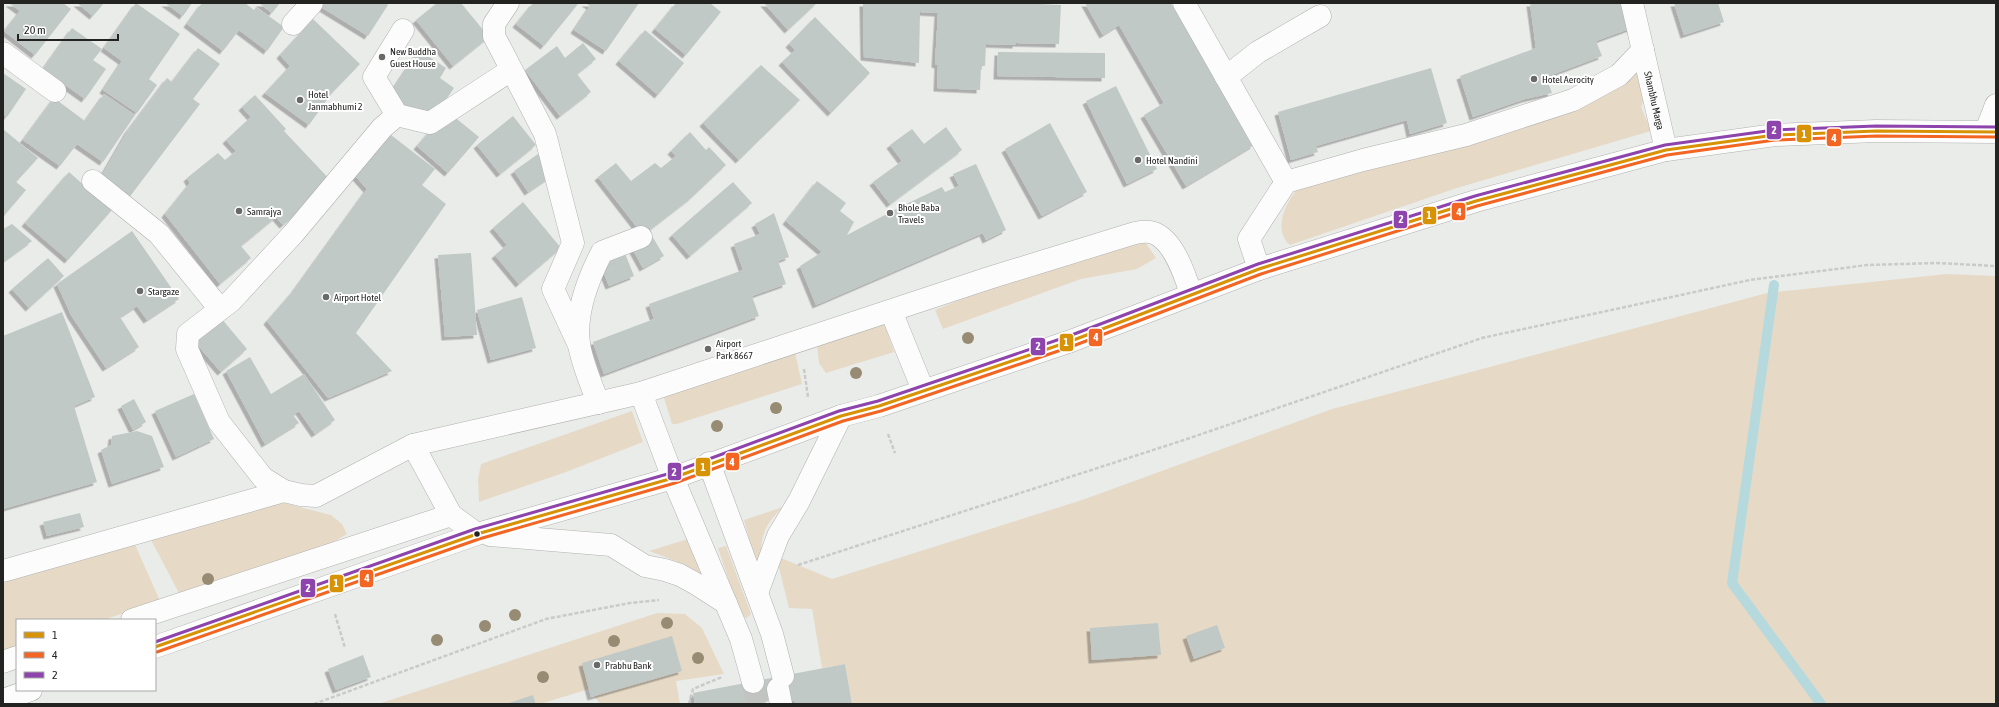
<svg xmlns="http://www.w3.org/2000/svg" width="1999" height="707" font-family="'Asap Condensed',sans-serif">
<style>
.green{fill:#e6dac7}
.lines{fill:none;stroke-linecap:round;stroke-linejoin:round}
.stream{stroke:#b6d9dd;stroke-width:10}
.building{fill:#c0c9c6;filter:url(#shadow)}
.minor-tunnel{stroke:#c2c4c2;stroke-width:22;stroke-dasharray:22 11;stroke-linecap:butt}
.minor-casing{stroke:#b0b1af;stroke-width:23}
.highway-casing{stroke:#b0b1af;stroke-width:23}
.path{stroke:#c9cac9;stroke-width:2.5;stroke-dasharray:4 2;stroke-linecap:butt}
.minor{stroke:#fcfcfc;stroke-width:22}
.highway{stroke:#fcfcfc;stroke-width:22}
.bus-1-casing{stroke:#fff;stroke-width:6}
.bus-2-casing{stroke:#fff;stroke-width:6}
.bus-3-casing{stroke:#fff;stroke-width:6}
.bus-1{stroke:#d79205;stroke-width:3}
.bus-2{stroke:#f26522;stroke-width:3}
.bus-3{stroke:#8e44ad;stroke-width:3}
.tree{fill:#988b73}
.poi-dot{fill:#696a68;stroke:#fff;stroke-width:1.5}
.bus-dot{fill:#232422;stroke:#fff;stroke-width:1.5}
.labels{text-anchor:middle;stroke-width:4;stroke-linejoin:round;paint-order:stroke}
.poi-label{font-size:10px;fill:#232422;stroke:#fff;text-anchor:start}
.street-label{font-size:10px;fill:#232422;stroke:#fff}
.line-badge{stroke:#fff;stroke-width:1.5}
.badge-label{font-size:11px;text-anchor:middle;font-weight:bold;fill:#fff}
</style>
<defs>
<filter id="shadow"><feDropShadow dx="-3.5" dy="3.5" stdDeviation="0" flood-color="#0004"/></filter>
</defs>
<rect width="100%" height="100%" fill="#eaecea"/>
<g class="green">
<path d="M1644,60L1646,94L1641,107L1651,131L1457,188L1290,245C1272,230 1286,201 1299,187L1492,131Z"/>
<polygon points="1143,239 1156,258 1137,269 1081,279 943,329 935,310 1044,265"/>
<polygon points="1947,274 1996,276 1996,704 852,704 845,664 822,668 812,609 789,608 776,556 832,579 1082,500 1332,409 1767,293"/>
<polygon points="878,320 885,325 894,352 826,373 819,363 817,345"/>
<polygon points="793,343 802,384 677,424 672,424 660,385"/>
<polygon points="632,411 643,442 566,472 479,502 478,479 481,464"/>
<polygon points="280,502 331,515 342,524 347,534 320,550 181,597 149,536"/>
<path d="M783,507C763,526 759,539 762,566L757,567L744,520Z"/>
<polygon points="688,539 702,574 676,561 649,551"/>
<polygon points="133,540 160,601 103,620 17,620 17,648 3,653 3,581"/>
<polygon points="726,546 751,614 747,618 741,617 718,548"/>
<polygon points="657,613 685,614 702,628 724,674 676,681 680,704 600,704 589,689 540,704 536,704 533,696 505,704 378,704"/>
</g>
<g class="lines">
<polyline class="stream" points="1774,285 1732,583 1821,704"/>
</g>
<g class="building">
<polygon points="9,3 63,3 71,9 35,55 4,31 20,11"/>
<polygon points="77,3 104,3 93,16"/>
<polygon points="136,3 180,34 149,79 157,85 137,113 103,90 122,61 104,48"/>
<polygon points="165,3 192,3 183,16"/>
<polygon points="202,3 245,3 254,10 256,7 284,27 267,51 239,30 223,51 187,24"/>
<polygon points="259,3 280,3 272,13"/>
<polygon points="324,3 386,3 388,5 368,36 321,7"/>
<polygon points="437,3 461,3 489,37 453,66 416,20"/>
<polygon points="533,3 576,3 578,4 544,46 516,24"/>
<polygon points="585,3 639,3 606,51 574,30 590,6"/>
<polygon points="676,3 710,3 721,12 686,55 655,29"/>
<polygon points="764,3 817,3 788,30"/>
<polygon points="863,3 1018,3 1061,5 1059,44 1016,43 1016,45 986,44 985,66 981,66 980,90 937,88 938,65 935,64 938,13 920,12 919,63 864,57"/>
<polygon points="1085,3 1171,3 1254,145 1186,186 1144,115 1164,103 1119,25 1103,35"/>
<polygon points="1530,3 1628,3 1637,26 1596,41 1602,56 1546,77 1552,93 1525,99 1473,117 1460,76 1536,48"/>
<polygon points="1674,3 1718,3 1724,22 1684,35"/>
<polygon points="815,17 870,73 831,113 782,62 795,50 789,44"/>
<polygon points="313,19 360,64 331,94 309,125 265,93 290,66 280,55"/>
<polygon points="72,28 102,49 93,60 106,69 85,99 43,69"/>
<polygon points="645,30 684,63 658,95 619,61"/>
<polygon points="583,43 596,59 577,74 591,92 560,116 525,70 557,46 565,58"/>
<polygon points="198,48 220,64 193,99 200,104 128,199 101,177 128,130 167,78 172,82"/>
<polygon points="419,50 446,68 440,78 454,88 430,123 389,95"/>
<polygon points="998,52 1105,53 1105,78 997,76"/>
<polygon points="761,65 800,100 739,160 703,123"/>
<polygon points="1431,68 1447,123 1410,134 1407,120 1316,146 1318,152 1291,160 1278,112"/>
<polygon points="3,73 26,89 7,117 3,114"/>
<polygon points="1116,86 1157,169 1127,184 1086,101"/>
<polygon points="104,94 135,115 103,162 77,144 60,166 23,140 54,98 85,121"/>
<polygon points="255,95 286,129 284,131 333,183 283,225 276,217 241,246 251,258 220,284 165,214 190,183 187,178 218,153 225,160 236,151 226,140 251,117 242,107"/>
<polygon points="447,111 479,137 448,173 417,146"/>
<polygon points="513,116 536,145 500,174 477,145"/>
<polygon points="1050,123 1087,192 1042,216 1005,149"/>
<polygon points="946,127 962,150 890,204 873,182 902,161 890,145 912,129 924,144"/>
<polygon points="382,128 435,169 422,185 446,204 356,333 392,371 328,398 267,321 294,290 367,189 349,169"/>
<polygon points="3,129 38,158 16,182 26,190 3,217"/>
<polygon points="690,132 706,150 709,147 726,165 691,198 643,235 598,177 616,163 631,181 655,163 661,168 676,156 671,151"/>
<polygon points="538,154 553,175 528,192 514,171"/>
<polygon points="976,164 1006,230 986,240 983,233 816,305 800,266 822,252 786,221 817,181 846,203 840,211 854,222 847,235 902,206 942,187 945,192 959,186 953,174"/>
<polygon points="69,172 112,210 68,260 25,223"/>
<polygon points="733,182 752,203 690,256 672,235"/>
<polygon points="523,202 561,248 519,284 495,255 507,245 493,228"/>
<polygon points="774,213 789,257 778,261 786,284 752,296 759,316 604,374 593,342 654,319 649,304 743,270 734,244 760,234 755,224"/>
<polygon points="12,224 32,241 3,262 3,229"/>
<polygon points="132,231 179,299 147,320 137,306 120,317 139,347 106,368 71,315 57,284"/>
<polygon points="652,236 664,256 643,268 632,248"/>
<polygon points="624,251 634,276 609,286 599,261"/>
<polygon points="471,253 477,335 445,337 438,255"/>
<polygon points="48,258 64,276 29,308 12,289"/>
<polygon points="522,297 536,348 491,360 477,310"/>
<polygon points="62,312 95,397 74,406 97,482 3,509 3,336"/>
<polygon points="221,318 247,349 221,372 194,341"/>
<polygon points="250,357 271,394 304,374 335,420 315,434 299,411 293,415 299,423 265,444 226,371"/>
<polygon points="194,394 214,439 176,457 155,411"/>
<polygon points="134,399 146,422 133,430 121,406"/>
<polygon points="137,431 152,436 164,467 112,484 101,450 111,445 112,436"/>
<polygon points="80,513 84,527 47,536 43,522"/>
<polygon points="1158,623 1161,655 1092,660 1090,628"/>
<polygon points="1217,625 1225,648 1194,659 1186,636"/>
<polygon points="672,636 682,671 591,697 582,663"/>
<polygon points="363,655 371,677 336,690 328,669"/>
<polygon points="845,664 852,704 795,704 795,702 778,689 764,704 695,704 693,693"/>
<polygon points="533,695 536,704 506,704"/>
</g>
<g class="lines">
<polyline class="minor-tunnel" points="753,682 758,704"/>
<defs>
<g id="minor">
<polyline points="508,3 494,24 494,36 545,134 573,243 553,289 579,345"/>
<polyline points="1184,3 1286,182"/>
<path id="s1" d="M1632,3L1666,150"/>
<polyline points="293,24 312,3"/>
<polyline points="403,30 374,77 397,115 382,128 293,234 231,301 188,334 187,349 219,422 263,478 284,491 301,495 316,496 413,445 451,515 477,534"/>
<polyline points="3,53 55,91"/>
<polyline points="1226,77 1258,52 1320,16"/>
<polyline points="397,115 430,123 511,70"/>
<polyline points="1986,131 1996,105"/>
<polyline points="93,181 159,234 220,309"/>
<polyline points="1259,269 1249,239 1286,182 1363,160 1466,135 1573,100 1619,75 1643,50"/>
<polyline points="891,311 923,390"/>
<polyline points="641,393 673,478 741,639 753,682"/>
<path d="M598,403C592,385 582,364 579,344C575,314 588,279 602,252L641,237"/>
<path d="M413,445L641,393L989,278L1135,233C1140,232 1149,231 1154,233C1174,241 1185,275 1191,294"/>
<polyline points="709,463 772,634 783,676"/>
<polyline points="3,571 284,491"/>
<polyline points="132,620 451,515"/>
<polyline points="3,662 17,657"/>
<polyline points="778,689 781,704"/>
</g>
<g id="highway">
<polyline points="490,535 611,545 645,566 665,570 680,575 698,585 726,603"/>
<polyline points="757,593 778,536 799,501 841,416"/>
<polyline points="155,647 477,534 673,478 841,416 879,406 1071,341 1259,269 1476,201 1666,150 1775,135 1876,131 1996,132"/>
<polyline points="3,700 31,690"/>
</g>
</defs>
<use href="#minor" class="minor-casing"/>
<use href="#highway" class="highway-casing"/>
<g class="path">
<polyline points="804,369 808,397"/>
<polyline points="888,434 895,453"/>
<polyline points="798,565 1184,440 1482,338 1750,280 1867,265 1937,263 1996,266"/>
<polyline points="335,614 345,648"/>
<polyline points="314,704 546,619 630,603 659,600"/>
<polyline points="689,704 693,689 722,677"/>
</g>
<use href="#minor" class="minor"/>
<use href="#highway" class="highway"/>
<defs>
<polyline id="bus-1" points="155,647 477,534 673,478 841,416 879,406 1071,341 1259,269 1476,201 1666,150 1775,135 1876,131 1996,132"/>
<polyline id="bus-2" points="157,652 479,539 675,483 843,421 881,411 1073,346 1261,274 1477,206 1667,155 1775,140 1876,136 1996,137"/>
<polyline id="bus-3" points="155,642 475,529 671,473 839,411 878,401 1069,336 1258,264 1475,196 1665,145 1774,130 1876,126 1996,127"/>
</defs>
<use href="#bus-1" class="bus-1-casing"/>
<use href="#bus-2" class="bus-2-casing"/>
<use href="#bus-3" class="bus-3-casing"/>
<use href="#bus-1" class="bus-1"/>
<use href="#bus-2" class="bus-2"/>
<use href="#bus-3" class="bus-3"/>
</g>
<g class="tree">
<circle cx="968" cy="338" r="6"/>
<circle cx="856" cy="373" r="6"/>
<circle cx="776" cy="408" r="6"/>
<circle cx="717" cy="426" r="6"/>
<circle cx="208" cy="579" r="6"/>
<circle cx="515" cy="615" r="6"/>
<circle cx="667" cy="623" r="6"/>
<circle cx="485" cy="626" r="6"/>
<circle cx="437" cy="640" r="6"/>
<circle cx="614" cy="641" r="6"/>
<circle cx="698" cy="658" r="6"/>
<circle cx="543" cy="677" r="6"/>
</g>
<g class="poi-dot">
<circle cx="382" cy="57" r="4"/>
<circle cx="1534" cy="79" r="4"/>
<circle cx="300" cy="100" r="4"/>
<circle cx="1138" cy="160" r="4"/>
<circle cx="239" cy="211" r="4"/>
<circle cx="890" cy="213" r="4"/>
<circle cx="140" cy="291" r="4"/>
<circle cx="326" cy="297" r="4"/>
<circle cx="708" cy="349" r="4"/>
<circle cx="597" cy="665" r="4"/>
</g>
<circle class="bus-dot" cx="477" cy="534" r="3.5"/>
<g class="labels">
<g class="poi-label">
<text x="390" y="55">New Buddha<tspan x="390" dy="12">Guest House</tspan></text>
<text x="1542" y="83">Hotel Aerocity</text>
<text x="308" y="98">Hotel<tspan x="308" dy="12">Janmabhumi 2</tspan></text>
<text x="1146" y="164">Hotel Nandini</text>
<text x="898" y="211">Bhole Baba<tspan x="898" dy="12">Travels</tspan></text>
<text x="247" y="215">Samrajya</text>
<text x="148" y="295">Stargaze</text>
<text x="334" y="301">Airport Hotel</text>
<text x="716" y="347">Airport<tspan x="716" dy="12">Park 8667</tspan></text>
<text x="605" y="669">Prabhu Bank</text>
</g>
<g class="street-label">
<text dy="4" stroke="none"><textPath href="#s1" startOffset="100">Shambhu Marga</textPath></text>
</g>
</g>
<g class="line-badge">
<rect x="1766" y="120" width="16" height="20" rx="4" fill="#8e44ad"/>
<rect x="1796" y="124" width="16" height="19" rx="4" fill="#d79205"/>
<rect x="1826" y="128" width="16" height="19" rx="4" fill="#f26522"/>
<rect x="1451" y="202" width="15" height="19" rx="4" fill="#f26522"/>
<rect x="1422" y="206" width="15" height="19" rx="4" fill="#d79205"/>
<rect x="1393" y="210" width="15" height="19" rx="4" fill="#8e44ad"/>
<rect x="1088" y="328" width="15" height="19" rx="4" fill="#f26522"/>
<rect x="1059" y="333" width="15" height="19" rx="4" fill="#d79205"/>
<rect x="1030" y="337" width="16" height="19" rx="4" fill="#8e44ad"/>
<rect x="725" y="452" width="15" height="19" rx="4" fill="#f26522"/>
<rect x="695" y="457" width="16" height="20" rx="4" fill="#d79205"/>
<rect x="667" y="462" width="15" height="19" rx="4" fill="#8e44ad"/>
<rect x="359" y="569" width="15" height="19" rx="4" fill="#f26522"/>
<rect x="329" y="574" width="15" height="19" rx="4" fill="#d79205"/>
<rect x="300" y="578" width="16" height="20" rx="4" fill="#8e44ad"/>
</g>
<g class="badge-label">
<text x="1774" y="134">2</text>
<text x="1804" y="138">1</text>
<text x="1834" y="142">4</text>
<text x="1459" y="216">4</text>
<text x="1429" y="219">1</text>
<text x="1401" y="223">2</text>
<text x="1096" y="341">4</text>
<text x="1066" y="346">1</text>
<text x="1038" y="350">2</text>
<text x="732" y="466">4</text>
<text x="703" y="471">1</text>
<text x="674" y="476">2</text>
<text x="367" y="582">4</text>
<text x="336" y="587">1</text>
<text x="308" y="592">2</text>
</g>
<rect width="1999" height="707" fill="none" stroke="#232422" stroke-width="8"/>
<rect x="16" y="619" width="140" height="72" fill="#ffffff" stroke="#a7a7a7"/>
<rect x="24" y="632" width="20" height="6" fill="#d79205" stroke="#a7a7a7"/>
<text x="52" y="639" font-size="12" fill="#232422">1</text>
<rect x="24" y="652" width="20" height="6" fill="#f26522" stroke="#a7a7a7"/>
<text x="52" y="659" font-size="12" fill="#232422">4</text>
<rect x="24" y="672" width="20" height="6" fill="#8e44ad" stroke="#a7a7a7"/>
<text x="52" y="679" font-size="12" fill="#232422">2</text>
<path d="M18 34v6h100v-6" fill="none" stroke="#232422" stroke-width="2"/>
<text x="24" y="34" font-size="12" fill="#232422" stroke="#ffffff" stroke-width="3" paint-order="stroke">20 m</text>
</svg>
